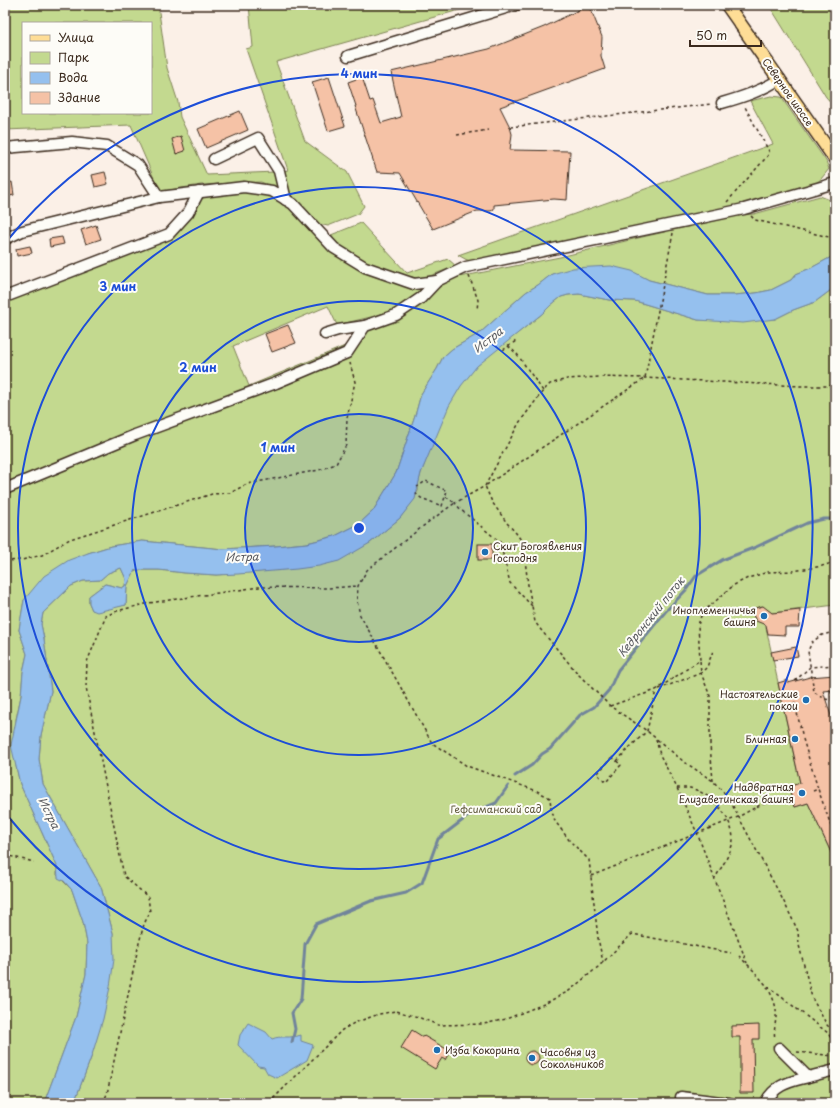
<svg xmlns="http://www.w3.org/2000/svg" width="840" height="1108" font-family="'Playpen Sans',sans-serif">
<style>
.green{fill:#c3d98f;stroke:#7f8256;fill-rule:evenodd}
.water{fill:#95c0ee;stroke:#71849b}
.lines{fill:none;stroke-linecap:round;stroke-linejoin:round}
.stream{stroke:#71849b;stroke-width:3}
.building{fill:#f5c2a6;stroke:#3b2a1e}
.minor-casing{stroke:#3b2a1e;stroke-width:13}
.major-casing{stroke:#3b2a1e;stroke-width:15}
.path{stroke:#3b2a1e;stroke-width:1.5;stroke-dasharray:3 3;stroke-linecap:butt}
.minor{stroke:#fdfcf7;stroke-width:10}
.major{stroke:#fedd96;stroke-width:12}
.ring{fill:none;stroke:#1d4ed8;stroke-width:2}
.poi-dot{fill:#1f6fb2;stroke:#fdfcf7;stroke-width:1.5}
.labels{text-anchor:middle;stroke-width:4;stroke-linejoin:round;paint-order:stroke}
.street-label{font-size:10px;fill:#3b2a1e;stroke:#fdfcf7}
.poi-label{font-size:10px;fill:#3b2a1e;stroke:#fdfcf7;text-anchor:end}
.park-label{font-size:10px;fill:#5d563a;stroke:#fdfcf7}
.water-label{font-size:11px;font-style:italic;fill:#56575c;stroke:#fdfcf7}
.centre{fill:#1d4ed8;stroke:#fdfcf7;stroke-width:2}
.ring-label{font-size:12px;text-anchor:middle;font-weight:bold;fill:#1d4ed8;stroke:#fdfcf7;stroke-width:4;stroke-linejoin:round;paint-order:stroke}
</style>
<rect width="100%" height="100%" fill="#fbf0e7"/>
<filter id="ink" filterUnits="userSpaceOnUse"><feTurbulence type="fractalNoise" baseFrequency=".025" numOctaves="2"/><feDisplacementMap in="SourceGraphic" scale="8" xChannelSelector="R" yChannelSelector="G"/><feConvolveMatrix kernelMatrix="1 2 1 2 8 2 1 2 1" color-interpolation-filters="sRGB"/></filter>
<g filter="url(#ink)">
<g class="green">
<path d="M5,5H158L167,68L178,102L180,117L207,175L275,172L281,191L261,182L201,185L163,191L159,190L131,125L5,130ZM23,23H151V113H23Z"/>
<polygon points="249,5 477,5 276,62 305,141 347,172 364,206 358,214 328,226 318,224 293,198 287,189 283,171 288,170 246,49 253,47"/>
<polygon points="769,5 835,5 835,107 826,97"/>
<polygon points="771,96 781,97 826,161 829,169 821,179 815,184 743,205 478,263 467,260 458,255 773,144 750,101"/>
<polygon points="243,190 267,192 290,207 363,271 395,283 415,288 430,286 396,311 337,325 328,306 233,346 249,386 345,346 311,365 5,485 5,302 170,238 200,196"/>
<polygon points="820,196 835,202 835,255 811,268 796,274 791,280 771,290 756,293 734,295 708,295 649,280 632,272 552,274 538,285 526,292 480,333 452,349 443,357 437,369 421,394 415,416 396,473 373,511 359,524 335,536 307,543 276,546 223,549 142,541 111,546 88,553 24,600 19,630 27,654 23,672 21,696 16,719 16,766 20,784 57,866 57,875 72,890 83,922 87,943 86,974 76,1017 44,1103 5,1103 5,495 131,441 279,388 350,357 370,327 454,278 560,257 642,237 741,215 754,214"/>
<polygon points="361,223 407,273 448,259 456,266 422,279 392,273 367,263 337,244 331,235"/>
<path d="M835,287V605L772,613L762,606L755,608L753,615L756,621L765,623L800,783L788,787L795,807L808,803L835,861V1103H74L92,1055L113,933L101,887L43,784L39,759L41,735L51,691L44,639L41,624L43,613L71,586L83,581L100,580L108,573L121,568L126,579L125,586L122,588L105,584L89,596V603L92,610L126,605L127,586L135,570H159L185,573L216,575L267,571L370,543L400,518L418,491V484L421,473C435,438 449,391 478,365C497,347 522,331 543,313L551,305L561,297L568,295L579,294L609,300L635,301L698,320L775,319L793,310L815,302Z"/>
</g>
<g class="water">
<polygon points="835,255 835,287 815,302 793,310 775,319 743,323 698,320 635,301 609,300 579,294 568,295 561,297 551,305 543,313 477,366 461,386 449,406 421,473 415,499 400,518 370,543 339,561 319,566 297,569 238,574 216,575 185,573 159,570 135,570 127,586 126,605 97,612 92,610 89,603 89,596 105,584 122,588 125,586 126,579 121,568 108,573 100,580 83,581 71,586 43,613 41,624 44,639 51,691 41,735 39,759 43,784 101,887 113,933 114,959 110,987 103,1019 92,1055 74,1103 44,1103 76,1017 86,974 87,943 83,922 72,890 64,881 58,878 57,866 20,784 11,745 21,696 23,672 27,654 19,630 21,617 24,600 44,576 69,560 88,553 111,546 142,541 223,549 276,546 307,543 335,536 359,524 373,511 396,473 415,416 421,394 437,369 443,357 452,349 480,333 526,292 538,285 552,274 573,268 611,266 632,271 649,280 708,295 734,295 756,293 771,290 791,280 796,274 811,268"/>
<path d="M248,1023L266,1032L272,1039C281,1035 290,1039 301,1035V1041L313,1045L307,1060L277,1078L268,1074L264,1067L258,1066L238,1045L240,1035Z"/>
</g>
<g class="lines">
<g class="stream">
<polyline points="515,776 532,765 542,754 550,749 580,715 594,707 609,690 618,670 665,612 686,590 696,576 722,560 756,547 807,523 824,519 835,519"/>
<polyline points="292,1042 295,1029 292,1013 301,999 305,944 316,924 371,901 406,893 422,883 438,839 472,813 496,803 508,786"/>
</g>
</g>
<g class="building">
<polygon points="589,5 602,37 601,56 605,69 500,107 510,127 512,134 510,150 570,151 567,200 554,199 494,205 494,209 491,211 477,211 433,229 400,173 377,172 355,106 356,106 348,82 362,77 370,101 373,100 381,123 401,117 391,72 489,49 544,27"/>
<polygon points="329,77 345,126 328,131 312,82"/>
<polygon points="240,111 248,130 206,148 198,129"/>
<polygon points="181,136 185,151 176,154 172,139"/>
<polygon points="105,172 108,184 95,187 92,175"/>
<polygon points="12,182 14,195 5,197 5,184"/>
<polygon points="96,225 101,239 86,244 81,230"/>
<polygon points="62,237 64,244 50,247 49,239"/>
<polygon points="30,246 32,253 17,256 16,249"/>
<polygon points="288,325 296,343 272,352 265,334"/>
<rect x="478" y="544" width="14" height="16"/>
<polygon points="763,606 772,613 800,610 799,627 785,627 785,635 768,634 766,625 756,621 753,615 755,608"/>
<polygon points="796,647 798,656 773,660 771,652"/>
<polygon points="835,675 835,690 823,691 835,728 835,861 808,803 795,807 788,787 800,783 778,683 788,680 788,683 810,677"/>
<polygon points="759,1025 759,1039 753,1039 754,1093 740,1093 740,1037 732,1037 732,1026"/>
<polygon points="412,1030 423,1037 424,1036 450,1051 445,1060 442,1058 435,1069 401,1048"/>
<circle cx="532" cy="1058" r="7"/>
</g>
<g class="lines">
<defs>
<g id="minor">
<polyline points="348,56 516,5"/>
<path d="M722,103C743,97 761,91 780,79"/>
<polyline points="5,148 72,142 107,146 138,165 159,197 244,187 272,191 293,204 334,248 365,267 414,284 437,281"/>
<polyline points="214,159 258,138 279,171 286,200"/>
<polyline points="5,239 22,231 159,197"/>
<polyline points="5,297 169,234 188,213 199,192"/>
<polyline points="325,334 338,330 365,326"/>
<polyline points="5,489 135,435 276,383 347,353 365,326 396,315 421,298 437,281 466,267 744,209 835,183"/>
<polyline points="779,1048 808,1077 835,1070"/>
<polyline points="681,1097 729,1103"/>
<path d="M765,1103C775,1084 790,1082 808,1077"/>
</g>
<polyline id="major" points="727,5 835,159"/>
</defs>
<use href="#minor" class="minor-casing"/>
<use href="#major" class="major-casing"/>
<g class="path">
<polyline points="510,127 712,104"/>
<polyline points="457,135 488,130"/>
<polyline points="727,202 770,153 745,107"/>
<polyline points="751,216 755,220 829,237 835,236"/>
<polyline points="673,233 645,378 485,486 492,502 507,523 516,533 523,543 528,585 535,622 541,630 579,675 610,706 647,731 683,761 713,781 728,797 784,902 798,931 799,945 812,998 827,1025 835,1033"/>
<polyline points="469,276 478,300 477,310"/>
<polyline points="508,346 517,354 543,391"/>
<polyline points="503,350 516,341"/>
<polyline points="415,493 421,498 442,506 447,491 426,481 417,487"/>
<polyline points="446,497 455,503 431,520 367,570 358,586 357,601 360,615 432,743 467,766 537,791 550,798 551,808 555,821 569,840 589,860 598,938 603,962"/>
<polyline points="5,561 22,560 42,555 70,539 212,494 230,493 247,484 319,470 336,464 346,445 347,418 355,382 350,363"/>
<polyline points="532,606 510,583 500,542 461,510 455,503 485,486 519,423 543,391 550,384 567,379 599,377 645,378 800,386 835,386"/>
<polyline points="835,632 822,635 812,642 808,651 814,692 825,699 832,700 835,703"/>
<polyline points="795,681 810,667 835,665"/>
<polyline points="659,689 701,673 700,660"/>
<polyline points="831,690 832,700 835,699"/>
<polyline points="793,696 802,734"/>
<polyline points="610,706 656,690"/>
<polyline points="656,739 660,755 677,788 697,833 747,963"/>
<polyline points="803,739 818,789"/>
<polygon points="612,757 621,765 606,782 597,774"/>
<polyline points="617,761 630,747 647,731 656,690 700,660 698,625 702,613 734,585 748,578 768,572 793,571 822,566 835,562"/>
<polyline points="713,781 710,745 710,696 701,673 707,667 713,651"/>
<path d="M677,788C681,788 686,788 690,788C711,793 732,816 733,839C733,850 721,868 715,878"/>
<polyline points="813,791 818,789 835,837"/>
<polyline points="5,854 9,856 34,862"/>
<polyline points="591,876 738,817 760,805 791,797"/>
<polyline points="739,956 753,970 766,985 828,1033 835,1045"/>
<path d="M767,987C771,994 775,1001 776,1010C777,1020 773,1029 775,1039"/>
<polyline points="797,1052 835,1056"/>
<polyline points="103,1103 107,1094 139,943 144,924 150,912 148,897 124,876 86,687 87,662 106,616 117,611 149,603 259,587 329,588 358,586"/>
<polyline points="269,1103 342,1030 354,1023 379,1014 396,1011 418,1017 438,1025 484,1024 506,1019 544,1004 569,991 598,967 632,934 731,953"/>
</g>
<use href="#minor" class="minor"/>
<use href="#major" class="major"/>
</g>
</g>
<circle cx="359" cy="528" r="114" fill="#1d4ed8" fill-opacity=".12"/>
<g class="ring">
<circle cx="359" cy="528" r="114"/>
<circle cx="359" cy="528" r="227"/>
<circle cx="359" cy="528" r="341"/>
<path d="M6 242A454 454 0 1 1 6 814"/>
</g>
<g class="poi-dot">
<circle cx="485" cy="552" r="4"/>
<circle cx="764" cy="616" r="4"/>
<circle cx="806" cy="700" r="4"/>
<circle cx="795" cy="739" r="4"/>
<circle cx="802" cy="793" r="4"/>
<circle cx="437" cy="1050" r="4"/>
<circle cx="532" cy="1058" r="4"/>
</g>
<g class="labels">
<g class="street-label">
<text transform="translate(788 92) rotate(55)" y="4">Северное шоссе</text>
</g>
<g class="poi-label">
<text x="493" y="550" text-anchor="start">Скит Богоявления<tspan x="493" dy="12">Господня</tspan></text>
<text x="756" y="614">Иноплеменничья<tspan x="756" dy="12">башня</tspan></text>
<text x="798" y="698">Настоятельские<tspan x="798" dy="12">покои</tspan></text>
<text x="787" y="743">Блинная</text>
<text x="794" y="791">Надвратная<tspan x="794" dy="12">Елизаветинская башня</tspan></text>
<text x="445" y="1054" text-anchor="start">Изба Кокорина</text>
<text x="540" y="1056" text-anchor="start">Часовня из<tspan x="540" dy="12">Сокольников</tspan></text>
</g>
<g class="park-label">
<text x="496" y="813">Гефсиманский сад</text>
</g>
<g class="water-label">
<text transform="translate(488 340) rotate(-38)" y="4">Истра</text>
<text transform="translate(242 557) rotate(-2)" y="4">Истра</text>
<text transform="translate(651 617) rotate(-51)" y="4">Кедронский поток</text>
<text transform="translate(49 813) rotate(64)" y="4">Истра</text>
</g>
</g>
<circle cx="359" cy="528" r="6" class="centre"/>
<g class="ring-label">
<text x="359" y="78">4 мин</text>
<text x="118" y="291">3 мин</text>
<text x="198" y="372">2 мин</text>
<text x="278" y="452">1 мин</text>
</g>
<rect width="840" height="1108" fill="none" stroke="#fdfcf7" stroke-width="20"/>
<rect x="10" y="10" width="820" height="1088" fill="none" stroke="#3b2a1e" stroke-width="1.5" filter="url(#ink)"/>
<rect x="22" y="22" width="130" height="92" fill="#fdfcf7" stroke="#afa8a0"/>
<rect x="30" y="35" width="20" height="6" fill="#fedd96" stroke="#afa8a0"/>
<text x="58" y="42" font-size="12" fill="#3b2a1e">Улица</text>
<rect x="30" y="52" width="20" height="12" fill="#c3d98f" stroke="#afa8a0"/>
<text x="58" y="62" font-size="12" fill="#3b2a1e">Парк</text>
<rect x="30" y="72" width="20" height="12" fill="#95c0ee" stroke="#afa8a0"/>
<text x="58" y="82" font-size="12" fill="#3b2a1e">Вода</text>
<rect x="30" y="92" width="20" height="12" fill="#f5c2a6" stroke="#afa8a0"/>
<text x="58" y="102" font-size="12" fill="#3b2a1e">Здание</text>
<path d="M690 40v6h71v-6" fill="none" stroke="#3b2a1e" stroke-width="2"/>
<text x="696" y="40" font-size="12" fill="#3b2a1e" stroke="#fdfcf7" stroke-width="3" paint-order="stroke">50 m</text>
</svg>
